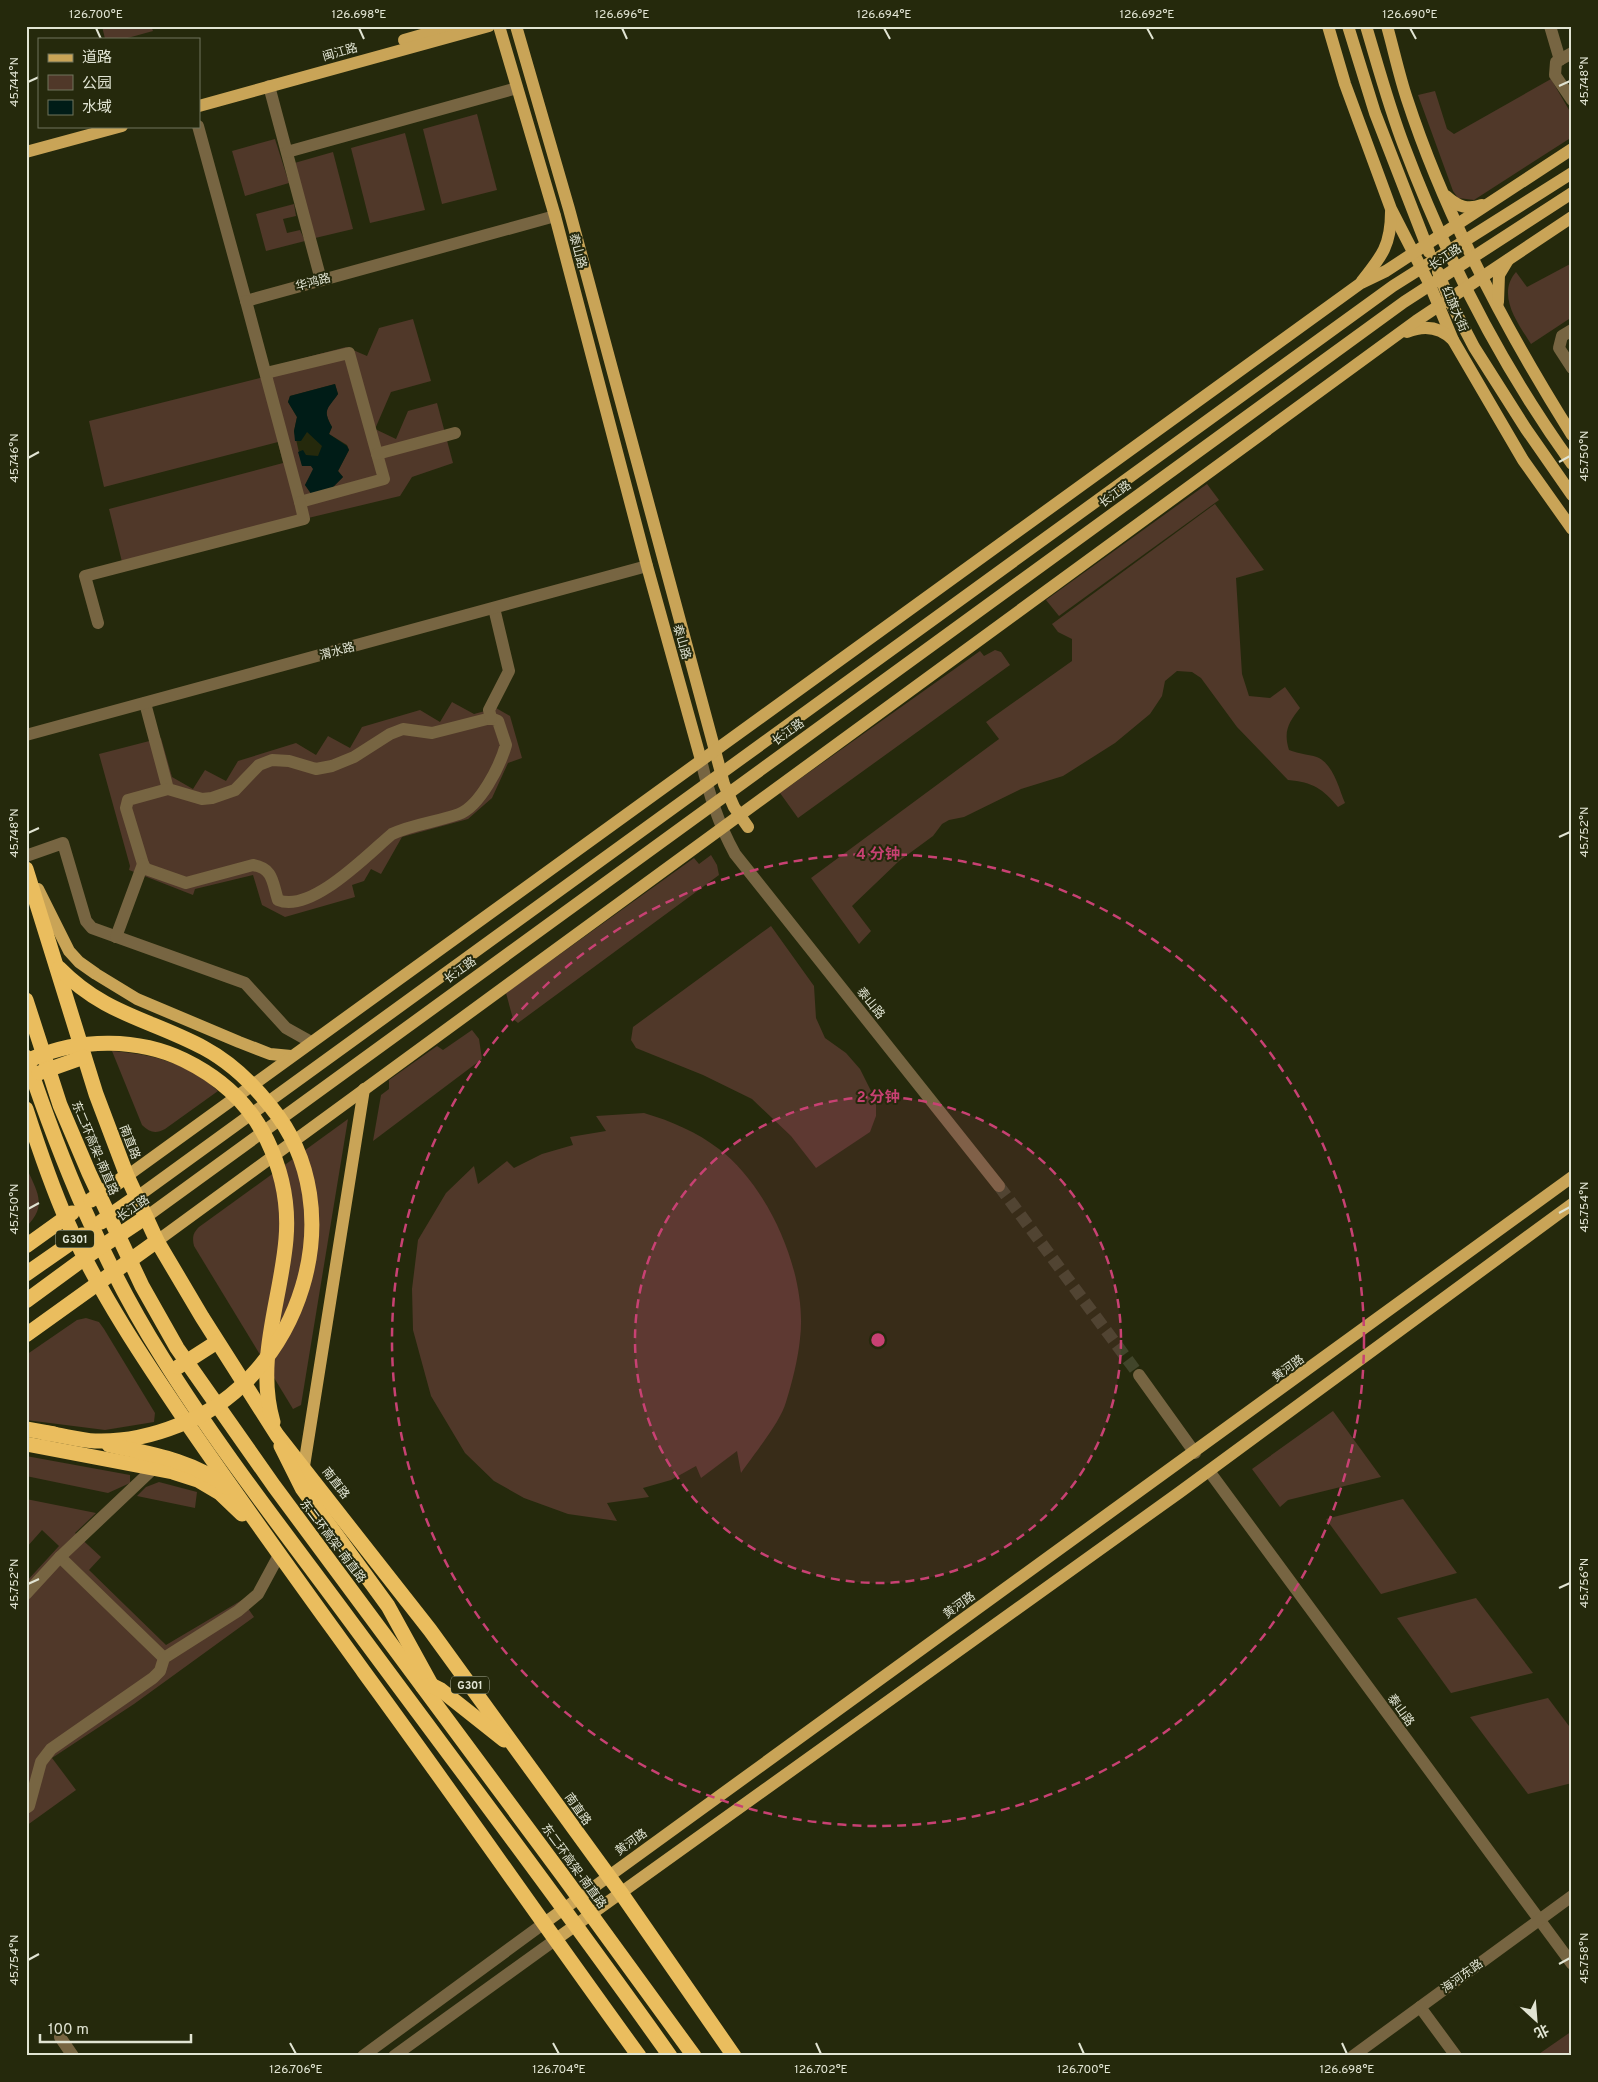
<svg xmlns="http://www.w3.org/2000/svg" width="1598" height="2082" font-family="Overpass,'Noto Sans SC',sans-serif">
<style>
.green{fill:#503829}
.water{fill:#001c17}
.lines{fill:none;stroke-linecap:round;stroke-linejoin:round}
.minor-tunnel{stroke:#41452a;stroke-width:12;stroke-dasharray:12 6;stroke-linecap:butt}
.minor{stroke:#776542;stroke-width:12}
.major{stroke:#c9a457;stroke-width:12}
.highway{stroke:#eabd5e;stroke-width:15}
.ticks{fill:none;stroke:#e1e4d3;stroke-width:2}
.ring{fill:none;stroke:#c84173;stroke-width:2.5;stroke-dasharray:9 6}
.labels{text-anchor:middle;stroke-width:4;stroke-linejoin:round;paint-order:stroke}
.shield{fill:#25290c;stroke:#a9ac97;stroke-width:1}
.shield-label{font-size:11px;font-weight:bold;fill:#e1e4d3}
.street-label{font-size:12px;fill:#e1e4d3;stroke:#25290c}
.centre{fill:#c84173;stroke:#25290c;stroke-width:2.5}
.ring-label{font-size:15px;text-anchor:middle;font-weight:bold;fill:#c84173;stroke:#25290c;stroke-width:4;stroke-linejoin:round;paint-order:stroke}
.neatline{fill:none;stroke:#e1e4d3;stroke-width:2}
.ticks-label{font-size:12px;text-anchor:middle;fill:#e1e4d3}
</style>
<rect width="100%" height="100%" fill="#25290c"/>
<g class="green">
<polygon points="102,26 151,26 153,31 124,39 105,39"/>
<polygon points="1551,79 1572,115 1572,137 1474,200 1458,198 1453,191 1418,95 1435,91 1447,129 1454,134"/>
<polygon points="477,114 497,190 442,204 423,129"/>
<polygon points="405,133 425,210 370,223 351,148"/>
<polygon points="275,139 289,183 245,196 232,151"/>
<polygon points="333,152 353,229 311,239 291,164"/>
<polygon points="294,204 296,216 283,219 287,233 300,230 305,241 266,251 256,214"/>
<path d="M1572,263V317L1531,344C1518,323 1496,295 1516,272L1527,287Z"/>
<path d="M413,319L431,381L391,392L375,429L396,439L408,411L437,403L453,463L412,477L400,496L304,519L300,502L332,493L330,490L343,477L338,471L349,450L347,445L329,434L332,427C322,409 327,409 338,394L335,384L290,396L288,402L297,417L294,431L302,465L311,466L314,469L305,485L312,495L295,501L301,520L123,566L109,509L283,463L278,442L104,487L89,421L260,378L279,370L277,365L346,347L367,356L379,328Z"/>
<polygon points="1207,484 1219,500 1059,616 1046,600"/>
<path d="M1215,504L1264,570L1236,578L1242,674L1249,696L1270,698L1285,687L1300,708C1289,722 1283,731 1289,750C1298,754 1314,755 1319,758C1334,766 1339,789 1345,803L1338,807C1323,789 1313,782 1288,780L1237,727L1201,678L1192,672L1177,671L1165,681L1162,696L1150,714L1115,743L1063,776L1021,789L964,817L949,820L942,824L933,836L899,861L852,906L871,931L859,944L811,878L999,739L986,722L1072,661V639L1058,632L1052,624Z"/>
<polygon points="995,650 1001,652 1010,665 798,818 780,793 980,651 984,656"/>
<polygon points="452,702 474,714 496,708 510,716 522,758 508,763 492,798 468,819 402,837 381,874 371,869 364,881 352,885 355,897 285,917 262,905 253,875 195,889 193,895 129,870 130,866 99,754 161,738 172,777 193,789 205,770 226,781 238,761 296,743 316,755 328,736 350,748 362,727 420,710 440,722"/>
<polygon points="711,855 717,865 719,875 518,1023 513,1019 506,993 694,858 699,864"/>
<polygon points="771,926 814,986 816,1018 825,1038 846,1053 860,1069 876,1101 876,1116 870,1132 816,1168 791,1136 752,1099 703,1075 636,1048 631,1040 633,1027"/>
<polygon points="472,1030 479,1039 482,1059 373,1141 381,1095 389,1089 389,1080 437,1046 443,1050"/>
<path d="M112,1051C153,1054 187,1063 218,1091L165,1129C156,1134 150,1133 142,1125Z"/>
<path d="M644,1113C671,1121 697,1132 719,1149C770,1188 808,1276 800,1339C798,1359 792,1383 786,1402C780,1423 754,1454 741,1473L737,1451L701,1478L696,1466L671,1480L643,1488L649,1497L607,1503L617,1521L568,1514L524,1498L494,1481L465,1453L431,1396L413,1330L412,1289L418,1240L446,1193L474,1166L478,1184L507,1161L514,1168L542,1154L573,1145L570,1137L606,1131L596,1116Z"/>
<path d="M348,1119L301,1405L293,1409L194,1246C192,1237 193,1233 199,1227Z"/>
<path d="M26,1166C36,1191 49,1205 26,1227Z"/>
<polygon points="86,1318 99,1322 104,1329 155,1413 154,1422 105,1430 26,1420 26,1355 77,1320"/>
<polygon points="1333,1411 1381,1477 1288,1500 1280,1507 1252,1469"/>
<polygon points="26,1456 130,1475 130,1483 108,1493 26,1476"/>
<polygon points="159,1482 197,1492 195,1508 137,1496 146,1487"/>
<polygon points="26,1499 96,1513 75,1533 101,1557 89,1570 166,1645 242,1600 254,1617 134,1704 52,1758 76,1790 26,1826 26,1582 59,1546 42,1530 26,1548"/>
<polygon points="1403,1499 1457,1573 1381,1594 1326,1519"/>
<polygon points="1476,1598 1533,1673 1451,1693 1397,1618"/>
<polygon points="1548,1698 1572,1730 1572,1783 1528,1794 1470,1717"/>
<polygon points="1572,2031 1572,2056 1536,2056"/>
</g>
<path class="water" d="M335,384L338,394C328,409 322,409 332,427L329,434L347,446L349,450L338,471L343,477L330,490L312,495L305,485L313,469L311,466H302L298,452L303,450L306,455L318,456L322,446L307,432L301,441H295L294,431L297,417L288,402L290,396Z"/>
<g class="lines">
<polyline class="minor-tunnel" points="999,1186 1139,1375"/>
<g class="minor">
<polyline points="1550,26 1560,60"/>
<polyline points="1572,53 1556,62 1555,75 1572,100"/>
<polyline points="269,86 321,280"/>
<polyline points="198,126 246,301 555,216"/>
<polyline points="287,152 517,88"/>
<polyline points="246,301 300,502 384,479 349,353 266,373"/>
<polyline points="1572,330 1562,336 1559,348 1572,368"/>
<polyline points="377,454 455,433"/>
<polyline points="98,623 85,576 304,519 300,502"/>
<polyline points="145,703 168,789"/>
<path d="M491,718L498,721L506,745C500,766 480,806 459,814C437,822 413,824 392,834C368,854 311,914 278,900C272,882 274,869 253,865L186,883L146,869L143,864L126,808L128,800L168,789L202,799L212,798L235,790L259,765L272,760L289,761L316,769L332,766L354,757L390,734L403,729L432,733Z"/>
<polyline points="491,718 489,710 509,671 494,608"/>
<polyline points="26,735 647,566"/>
<path d="M701,760C709,794 718,823 735,854L999,1186"/>
<polyline points="26,856 63,843 86,921 92,928 245,983 286,1028 311,1042"/>
<polyline points="116,937 143,864"/>
<polyline points="1139,1375 1195,1453"/>
<polyline points="1209,1471 1572,1964"/>
<polyline points="60,1557 164,1658"/>
<polyline points="26,1594 60,1557 154,1468"/>
<polyline points="26,1808 29,1806 41,1762 51,1749 153,1678 160,1671 164,1658 238,1611 258,1594 279,1555"/>
<polyline points="1420,2007 1456,2056"/>
<polyline points="60,2037 73,2056"/>
<polyline points="363,2056 543,1924"/>
<polyline points="394,2056 555,1940"/>
<polyline points="1353,2056 1572,1896"/>
</g>
<g class="major">
<polyline points="499,26 555,216 647,566 701,760"/>
<polyline points="516,26 569,209 724,784 734,807 748,827"/>
<polyline points="1328,26 1345,84 1391,209 1430,285 1453,340 1523,460 1572,529"/>
<polyline points="1348,26 1375,113 1429,252"/>
<path d="M1366,26C1378,66 1389,107 1404,146C1446,257 1502,367 1572,464"/>
<path d="M1387,26C1394,51 1399,75 1407,99C1446,218 1506,330 1572,435"/>
<polyline points="404,40 453,26"/>
<polyline points="199,106 489,26"/>
<polyline points="26,152 122,126"/>
<path d="M1446,196C1458,207 1468,210 1482,205"/>
<polyline points="1438,272 1449,299 1474,347 1526,429 1572,495"/>
<path d="M1362,281C1382,256 1391,245 1391,212"/>
<polyline points="1498,302 1499,275 1508,260"/>
<path d="M1407,332C1424,325 1440,327 1453,340"/>
<polyline points="38,889 69,951 79,962 96,974 137,999 239,1042 270,1054 291,1056"/>
<polyline points="127,1176 1361,283 1386,271 1572,149"/>
<polyline points="137,1197 1393,286 1572,173"/>
<polyline points="146,1217 1404,302 1572,193"/>
<polyline points="157,1241 1416,321 1572,217"/>
<polyline points="304,1466 364,1089"/>
<polyline points="543,1924 1572,1177"/>
<polyline points="555,1940 1180,1492 1572,1204"/>
</g>
<g class="highway">
<polyline points="26,869 96,1094 127,1176 157,1241 202,1317 277,1435 430,1630 621,1893 734,2056"/>
<polyline points="26,1000 60,1105 89,1173 142,1286 177,1348 274,1486 563,1876 694,2056"/>
<path d="M26,1057C61,1161 103,1264 162,1357C221,1452 291,1540 357,1630C462,1772 568,1912 670,2056"/>
<path d="M34,1058C80,1038 139,1038 184,1060C221,1078 249,1103 267,1140C282,1171 289,1204 286,1239C281,1300 255,1360 273,1422"/>
<polyline points="39,1073 84,1057"/>
<path d="M26,1109C38,1146 51,1185 67,1221C99,1293 145,1361 189,1426C246,1509 305,1590 364,1672C457,1799 546,1928 639,2056"/>
<polyline points="91,1200 127,1176"/>
<polyline points="101,1222 137,1197"/>
<polyline points="26,1246 72,1213"/>
<polyline points="26,1274 82,1235"/>
<polyline points="26,1301 86,1257 146,1217"/>
<polyline points="26,1335 157,1241"/>
<polyline points="178,1367 217,1342"/>
<polyline points="26,1429 54,1434"/>
<path d="M45,1433C62,1435 79,1440 95,1441C123,1442 154,1435 179,1425C300,1379 356,1210 271,1107C253,1084 230,1062 204,1048C150,1019 105,1015 59,968"/>
<polyline points="26,1444 173,1472 198,1480 220,1493 242,1514"/>
<path d="M109,1445C151,1454 192,1460 227,1487"/>
<polyline points="281,1446 302,1488 388,1606 432,1686"/>
<polyline points="423,1687 431,1685 441,1690 504,1740"/>
</g>
</g>
<path class="ticks" d="M96,28L101,39M359,28L364,39M622,28L627,39M884,28L890,39M1147,28L1153,39M1410,28L1416,39M28,82L39,77M1559,86L1570,81M28,458L39,452M1559,462L1570,456M28,833L39,828M1559,837L1570,832M28,1209L39,1203M1559,1213L1570,1207M28,1584L39,1579M1559,1588L1570,1583M28,1960L39,1954M1559,1964L1570,1958M290,2043L296,2054M553,2043L559,2054M816,2043L821,2054M1079,2043L1084,2054M1342,2043L1347,2054"/>
<circle cx="878" cy="1340" r="243" fill="#c84173" fill-opacity=".12"/>
<g class="ring">
<circle cx="878" cy="1340" r="243"/>
<circle cx="878" cy="1340" r="486"/>
</g>
<g class="labels">
<g class="shield">
<rect x="56" y="1230.5" width="38" height="17" rx="4"/>
<rect x="451" y="1676.5" width="38" height="17" rx="4"/>
</g>
<g class="shield-label">
<text x="75" y="1243">G301</text>
<text x="470" y="1689">G301</text>
</g>
<g class="street-label">
<text transform="translate(340 52) rotate(-16)" y="4">闽江路</text>
<text transform="translate(578 251) rotate(75)" y="4">泰山路</text>
<text transform="translate(1445 257) rotate(-33)" y="4">长江路</text>
<text transform="translate(313 282) rotate(-15)" y="4">华鸿路</text>
<text transform="translate(1455 309) rotate(67)" y="4">红旗大街</text>
<text transform="translate(1115 494) rotate(-36)" y="4">长江路</text>
<text transform="translate(682 642) rotate(74)" y="4">泰山路</text>
<text transform="translate(337 651) rotate(-15)" y="4">渭水路</text>
<text transform="translate(788 732) rotate(-36)" y="4">长江路</text>
<text transform="translate(460 970) rotate(-36)" y="4">长江路</text>
<text transform="translate(871 1003) rotate(51)" y="4">泰山路</text>
<text transform="translate(130 1142) rotate(69)" y="4">南直路</text>
<text transform="translate(95 1148) rotate(67)" y="4">东二环高架-南直路</text>
<text transform="translate(133 1208) rotate(-34)" y="4">长江路</text>
<text transform="translate(1288 1368) rotate(-36)" y="4">黄河路</text>
<text transform="translate(336 1483) rotate(52)" y="4">南直路</text>
<text transform="translate(333 1541) rotate(53)" y="4">东二环高架-南直路</text>
<text transform="translate(959 1605) rotate(-36)" y="4">黄河路</text>
<text transform="translate(1401 1710) rotate(54)" y="4">泰山路</text>
<text transform="translate(578 1809) rotate(55)" y="4">南直路</text>
<text transform="translate(631 1842) rotate(-36)" y="4">黄河路</text>
<text transform="translate(574 1866) rotate(54)" y="4">东二环高架-南直路</text>
<text transform="translate(1462 1976) rotate(-36)" y="4">海河东路</text>
</g>
</g>
<circle cx="878" cy="1340" r="8" class="centre"/>
<g class="ring-label">
<text x="878" y="859">4 分钟</text>
<text x="878" y="1102">2 分钟</text>
</g>
<rect width="1598" height="2082" fill="none" stroke="#25290c" stroke-width="55"/>
<rect x="38" y="38" width="162" height="90" fill="#25290c" stroke="#70745c"/>
<rect x="48" y="54" width="25" height="8" fill="#c9a457" stroke="#70745c"/>
<text x="82" y="62" font-size="15" fill="#e1e4d3">道路</text>
<rect x="48" y="75" width="25" height="15" fill="#503829" stroke="#70745c"/>
<text x="82" y="88" font-size="15" fill="#e1e4d3">公园</text>
<rect x="48" y="100" width="25" height="15" fill="#001c17" stroke="#70745c"/>
<text x="82" y="112" font-size="15" fill="#e1e4d3">水域</text>
<g transform="translate(1536 2020) rotate(154)" stroke="#25290c" stroke-width="4" paint-order="stroke">
<path d="M0-4L9 19L0 12L-9 19Z" fill="#e1e4d3"/>
<text y="-8" font-size="14" font-weight="bold" text-anchor="middle" fill="#e1e4d3">北</text>
</g>
<path d="M40 2034v8h151v-8" fill="none" stroke="#e1e4d3" stroke-width="2.5"/>
<text x="48" y="2034" font-size="15" fill="#e1e4d3" stroke="#25290c" stroke-width="4" paint-order="stroke">100 m</text>
<rect x="28" y="28" width="1542" height="2026" class="neatline"/>
<g class="ticks-label">
<text x="96" y="18">126.700°E</text>
<text x="359" y="18">126.698°E</text>
<text x="622" y="18">126.696°E</text>
<text x="884" y="18">126.694°E</text>
<text x="1147" y="18">126.692°E</text>
<text x="1410" y="18">126.690°E</text>
<text transform="translate(1584 81) rotate(-90)" y="4">45.748°N</text>
<text transform="translate(14 82) rotate(-90)" y="4">45.744°N</text>
<text transform="translate(1584 456) rotate(-90)" y="4">45.750°N</text>
<text transform="translate(14 458) rotate(-90)" y="4">45.746°N</text>
<text transform="translate(1584 832) rotate(-90)" y="4">45.752°N</text>
<text transform="translate(14 833) rotate(-90)" y="4">45.748°N</text>
<text transform="translate(1584 1207) rotate(-90)" y="4">45.754°N</text>
<text transform="translate(14 1209) rotate(-90)" y="4">45.750°N</text>
<text transform="translate(1584 1583) rotate(-90)" y="4">45.756°N</text>
<text transform="translate(14 1584) rotate(-90)" y="4">45.752°N</text>
<text transform="translate(1584 1958) rotate(-90)" y="4">45.758°N</text>
<text transform="translate(14 1960) rotate(-90)" y="4">45.754°N</text>
<text x="296" y="2073">126.706°E</text>
<text x="559" y="2073">126.704°E</text>
<text x="821" y="2073">126.702°E</text>
<text x="1084" y="2073">126.700°E</text>
<text x="1347" y="2073">126.698°E</text>
</g>
</svg>
